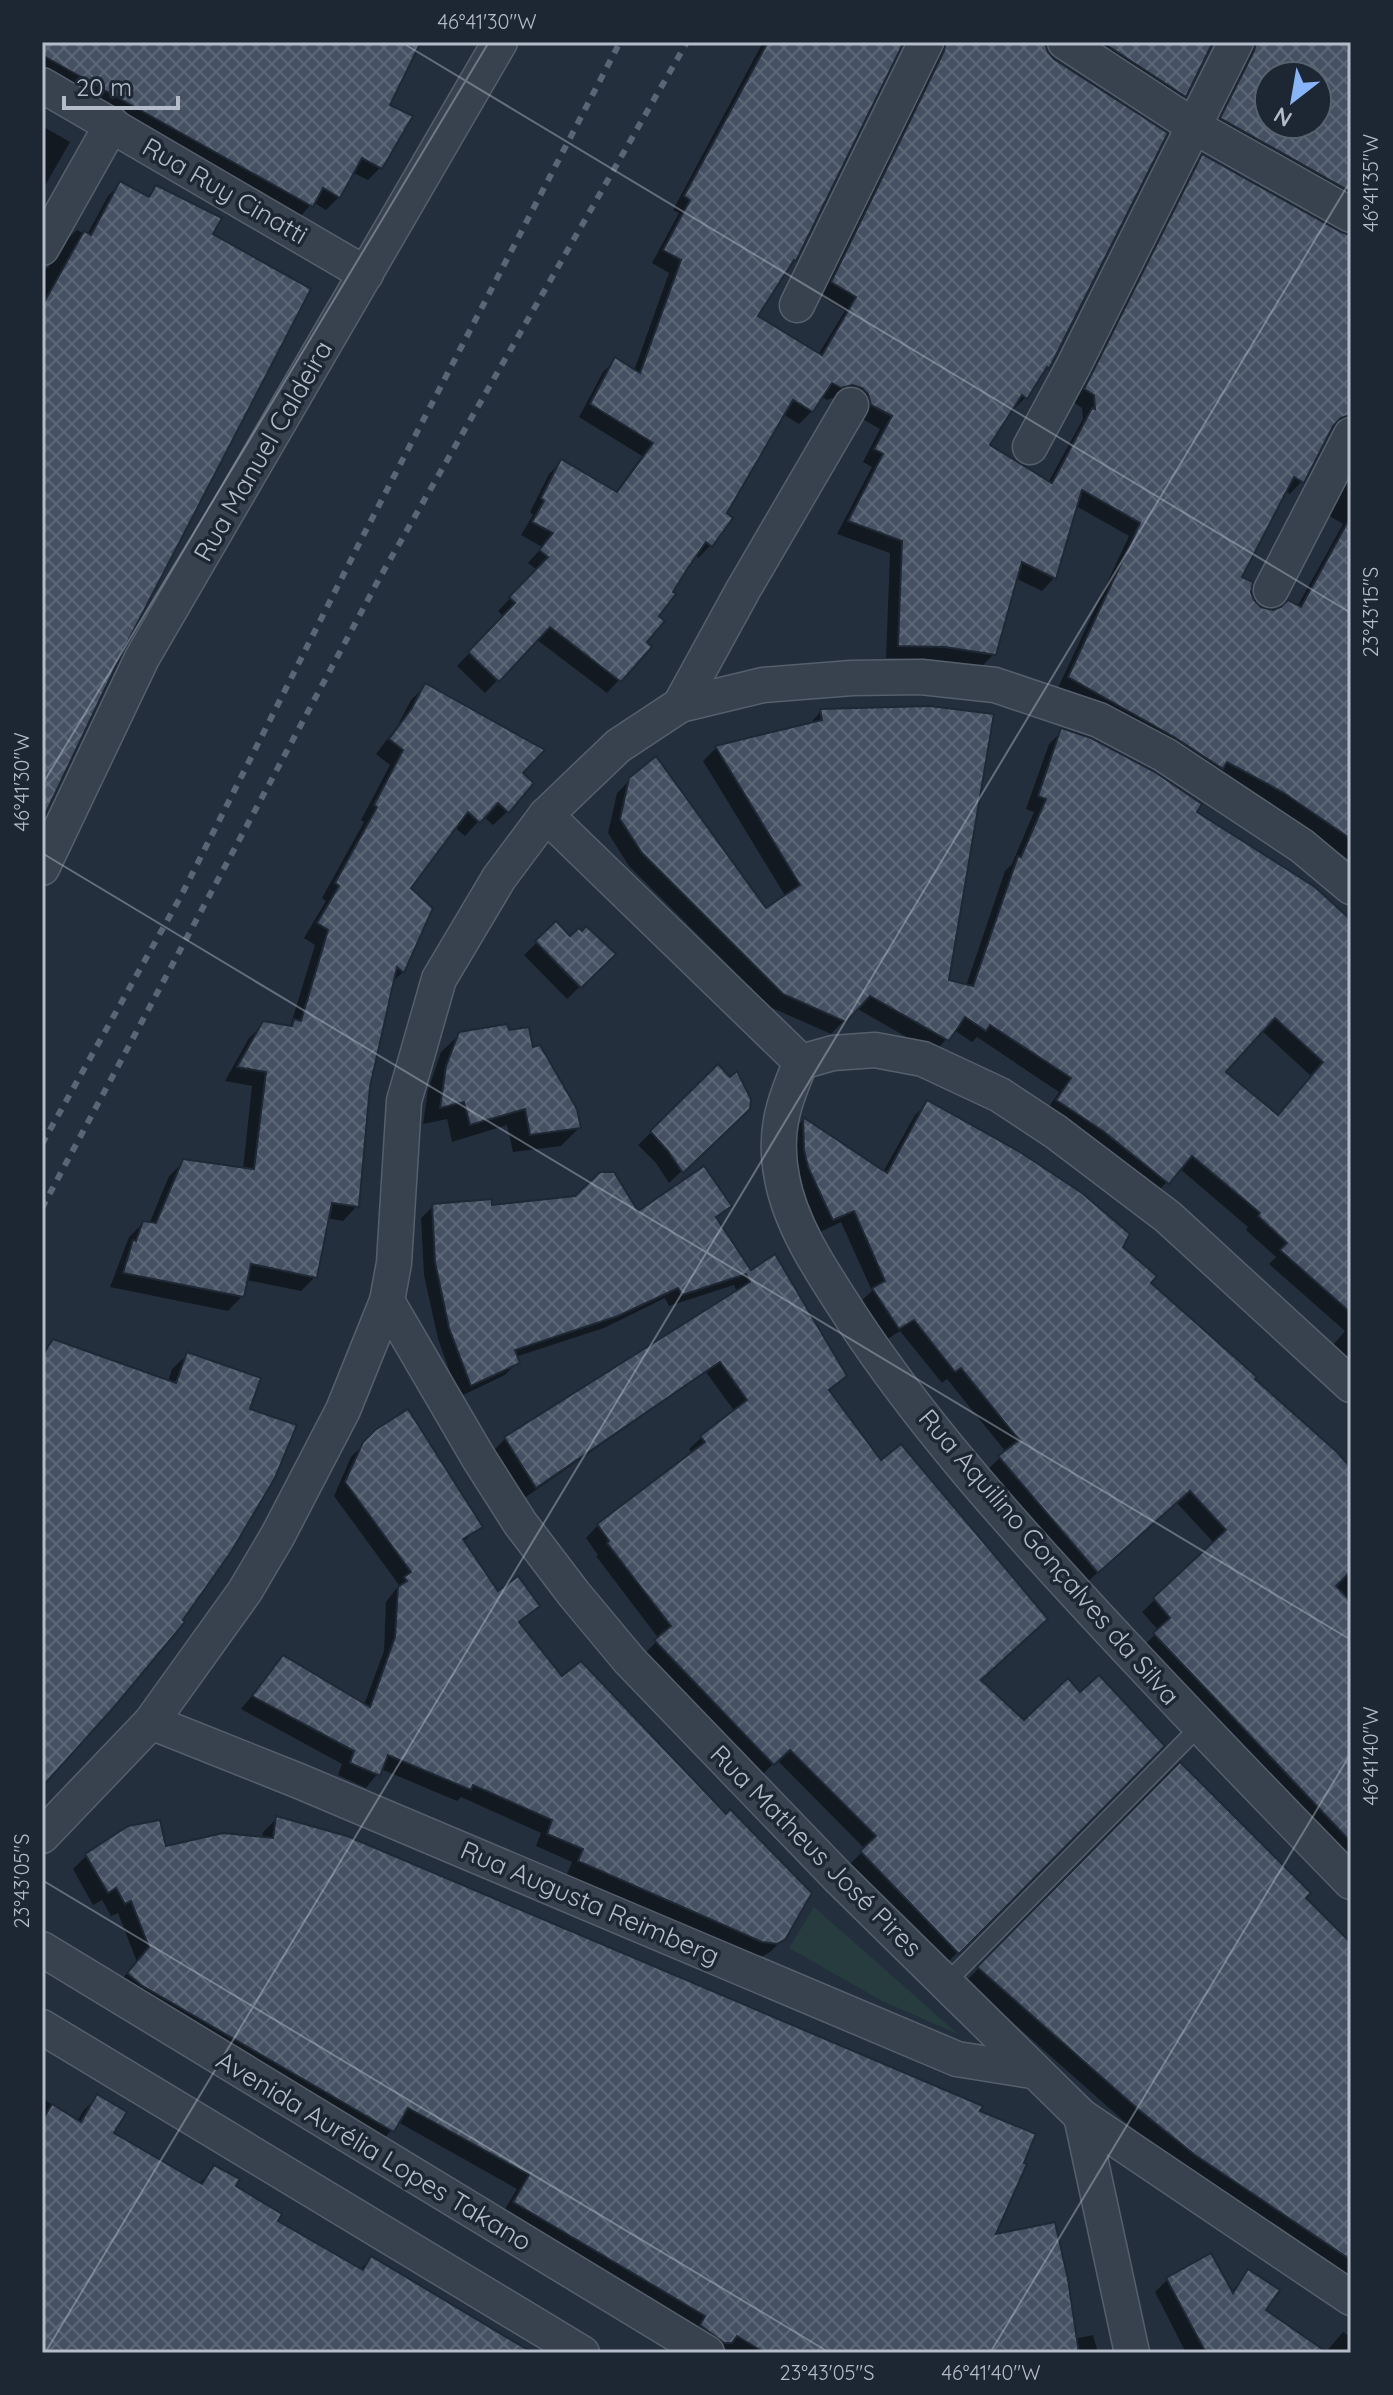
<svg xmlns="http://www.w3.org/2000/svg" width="1393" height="2395" font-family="Quicksand,sans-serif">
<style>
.park{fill:#263c3f}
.shadow{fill:#0007;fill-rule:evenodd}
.building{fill:url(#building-cross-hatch);stroke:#1f2835;stroke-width:2;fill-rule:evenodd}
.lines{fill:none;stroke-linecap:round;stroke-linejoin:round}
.service-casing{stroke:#565f6c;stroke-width:19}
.minor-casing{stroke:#565f6c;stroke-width:37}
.service{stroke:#38414e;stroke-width:16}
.minor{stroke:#38414e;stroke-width:34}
.rail{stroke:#5a6575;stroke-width:6;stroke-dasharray:8 8;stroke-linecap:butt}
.ticks{fill:none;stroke:#b4bcc9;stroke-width:2;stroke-opacity:0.45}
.labels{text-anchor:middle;stroke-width:7;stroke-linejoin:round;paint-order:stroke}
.street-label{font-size:26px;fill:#b4bcc9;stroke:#1d2633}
.neatline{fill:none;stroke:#b4bcc9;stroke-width:3}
.ticks-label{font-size:20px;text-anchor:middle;fill:#b4bcc9}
</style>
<defs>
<pattern id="building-cross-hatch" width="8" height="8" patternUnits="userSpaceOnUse" patternTransform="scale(2)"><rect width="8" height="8" fill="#455162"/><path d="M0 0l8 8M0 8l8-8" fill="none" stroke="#5d6877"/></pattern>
</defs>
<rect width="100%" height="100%" fill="#242f3e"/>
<polygon class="park" points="814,1907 958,2034 882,2001 789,1948"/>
<g class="shadow">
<polygon points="42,42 419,42 387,106 380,168 368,180 352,172 339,197 326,210 313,202 299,218 42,75"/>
<polygon points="763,42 901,42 794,260 786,269 755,316 818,355 845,311 819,295 928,42 1043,42 1048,367 1026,397 1013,410 1011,409 988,446 1048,483 1083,419 1082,408 1073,402 1190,169 1203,156 1340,234 1351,237 1351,433 1346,429 1335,427 1329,429 1302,481 1290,494 1284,491 1240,577 1252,601 1260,609 1273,612 1297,607 1343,524 1328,515 1351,470 1351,861 1271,805 1057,690 1129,536 1076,506 1054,578 1042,591 1015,578 994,654 981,667 932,659 886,658 890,553 837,534 872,467 863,462 880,429 859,417 836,397 827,400 821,396 812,411 799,424 783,414 724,514 711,545 698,558 695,555 619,680 607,693 536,639 485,693 457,666 504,617 498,611 537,570 528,563 542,547 521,535 533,515 530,512 549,474 562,461 615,493 642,456 579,417 603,372 615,360 634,371 669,273 652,263 679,213 673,210"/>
<polygon points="1070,42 1211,42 1184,96 1172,109"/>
<path d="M1238,42H1351V213L1209,131ZM1269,76H1317V124H1269Z"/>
<polygon points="42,126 70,142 42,191"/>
<polygon points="120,184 146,198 156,187 210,235 122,648 42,817 42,270 48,268 64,242 77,230 87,235 108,196"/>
<polygon points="425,686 520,773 508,811 493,825 483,816 465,836 454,827 409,888 403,972 391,983 368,1086 357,1206 343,1221 327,1218 315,1277 301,1291 246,1280 242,1296 228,1311 110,1287 129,1237 143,1223 149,1224 169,1176 184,1161 243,1169 252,1086 225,1081 249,1038 264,1023 288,1027 291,1024 315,945 304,938 326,901 322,898 364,822 361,820 390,765 376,754 398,725 411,700"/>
<path d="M821,711L947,981L966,986L1005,871L1012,864L1034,812L1026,809L1049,744L1062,731L1195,812L1351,923V1364L1332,1346L1345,1331L1269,1264L1276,1257L1246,1230L1248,1227L1179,1168L1155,1195L1044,1114L1059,1092L977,1037L972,1042L954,1030L934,1053L856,1008L831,1034L770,1007L629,866L608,833L617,793L631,779L766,910L786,897L703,761L716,748L808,726ZM1261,1030L1311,1076L1277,1117L1223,1072Z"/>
<polygon points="556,924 570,939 613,954 567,999 524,955"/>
<polygon points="507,1033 531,1049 579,1128 561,1146 513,1152 507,1125 452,1142 447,1119 423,1124 428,1090 441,1052 460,1034"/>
<polygon points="718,1067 748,1108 669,1183 656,1163 638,1145"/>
<polygon points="928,1103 1121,1247 1148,1283 1351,1469 1351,1864 1142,1647 1159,1631 1142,1612 1214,1543 1176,1502 1085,1584 987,1470 1006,1452 947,1379 942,1383 900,1331 886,1340 860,1302 872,1291 841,1222 820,1232 796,1180 791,1132 803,1120 883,1172 915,1115"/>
<polygon points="433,1206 637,1214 729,1206 715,1219 750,1272 845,1376 828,1392 978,1680 1024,1722 1080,1694 1162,1746 945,1965 849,1865 865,1849 777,1760 761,1776 644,1654 659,1639 596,1556 598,1555 586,1538 598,1525 692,1454 689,1449 702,1437 735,1412 706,1372 523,1499 493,1451 505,1439 737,1292 734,1285 669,1306 665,1298 604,1328 515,1357 517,1362 505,1375 459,1397 438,1339 424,1275 421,1218"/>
<polygon points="54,1341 168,1382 172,1369 188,1354 42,1784 42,1353"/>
<polygon points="376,1432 480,1527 463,1542 497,1594 537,1606 518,1623 562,1679 783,1939 770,1952 763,1956 749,1954 567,1874 572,1862 536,1846 541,1833 461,1797 457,1801 381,1769 366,1788 338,1775 342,1764 241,1709 284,1657 364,1705 384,1651 386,1602 399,1585 334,1496 351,1457"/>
<polygon points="1180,1764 1303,1898 1351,1946 1351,2281 1183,2167 1126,2123 966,1981"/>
<polygon points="277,1818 978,2112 993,2236 1074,2339 1093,2335 1098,2353 730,2353 723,2349 720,2353 501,2216 517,2189 398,2122 379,2145 115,1987 137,1962 118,1913 111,1916 102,1900 93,1905 73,1869 87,1855 262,1839 263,1832"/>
<polygon points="97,2097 111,2134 199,2184 215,2167 233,2187 275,2222 360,2270 371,2258 527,2353 42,2353 42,2098 77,2121 84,2110"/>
<polygon points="1249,2272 1263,2311 1325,2353 1186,2353 1155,2292 1168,2279 1230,2293"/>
<polygon points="1343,2332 1351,2337 1351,2353 1325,2353"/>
</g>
<g class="building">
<polygon points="42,42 421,42 390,105 413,116 382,169 362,158 340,198 323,188 313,207 42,55"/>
<polygon points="768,42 904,42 796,261 794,260 758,316 822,355 856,297 831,282 944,51 946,42 1045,42 1048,52 1054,59 1168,133 1049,369 1047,367 1027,399 1022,395 990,445 1052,483 1092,408 1095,409 1094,395 1084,389 1202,154 1341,232 1351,235 1351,415 1341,418 1333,426 1304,483 1294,477 1242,577 1253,582 1251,592 1254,600 1261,607 1273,610 1281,607 1288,600 1301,607 1351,516 1351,839 1284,793 1227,762 1223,769 1174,737 1068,677 1140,523 1082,490 1056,579 1022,562 996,655 945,647 898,646 902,541 848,521 883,454 874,449 892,416 871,405 868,394 862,388 852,385 841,388 832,383 813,412 793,400 727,513 733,518 712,547 706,542 688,568 673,592 676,594 659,616 665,621 647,642 652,647 621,682 550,627 499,682 468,652 515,603 509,597 548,557 539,550 553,533 532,522 544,501 541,498 561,459 617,492 653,443 590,404 615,357 640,373 681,260 663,250 690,200 684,196"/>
<polygon points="1102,42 1208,42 1212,44 1186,97"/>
<path d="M1256,42H1351V192L1220,118L1254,51ZM1269,76H1317V124H1269Z"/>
<polygon points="120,181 149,197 156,185 222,218 213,234 311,289 124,649 42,821 42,306 84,231 91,235"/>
<polygon points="425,683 545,750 523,773 534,783 509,813 498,803 480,823 468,812 411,888 433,908 404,973 397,967 370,1087 359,1207 332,1203 317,1278 251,1264 244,1297 123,1273 133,1240 136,1241 143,1221 156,1223 183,1159 254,1169 266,1072 237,1067 263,1021 292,1026 294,1019 301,1021 328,930 317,923 339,886 335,883 377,807 374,805 403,750 389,739 412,708"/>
<path d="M930,706L994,714L949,980L973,986L1018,856L1021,857L1046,799L1038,796L1061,728L1091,738L1155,772L1202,804L1197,812L1315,887L1351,920V1313L1280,1250L1287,1243L1258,1216L1260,1213L1192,1156L1169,1184L1103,1131L1056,1100L1071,1078L990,1025L986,1031L965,1017L949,1041L870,996L846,1022L783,994L642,853L620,819L629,778L656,756L766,908L800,885L715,746L822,720L820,709ZM1275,1018L1323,1062L1278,1115L1226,1072Z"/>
<polygon points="556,921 570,936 579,928 582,931 586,926 616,954 581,988 535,941"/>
<polygon points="507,1024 509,1030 529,1027 533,1047 540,1045 577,1109 581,1128 530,1135 525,1109 470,1125 464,1102 440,1108 446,1066 459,1032"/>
<polygon points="718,1064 730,1077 737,1071 751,1099 750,1109 683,1173 668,1151 650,1131"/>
<polygon points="927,1100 1020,1152 1082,1193 1130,1234 1123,1247 1157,1276 1151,1283 1257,1377 1255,1379 1337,1452 1351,1468 1351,1571 1336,1586 1351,1602 1351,1842 1153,1633 1170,1618 1153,1598 1226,1530 1190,1491 1098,1573 998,1456 1019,1440 961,1368 955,1372 914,1320 899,1329 872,1288 885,1281 854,1211 833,1220 826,1206 808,1167 804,1150 803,1117 887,1173"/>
<polygon points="704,1166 732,1206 716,1217 751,1270 775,1254 847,1376 829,1390 881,1460 901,1444 1048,1619 981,1680 1024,1720 1068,1678 1080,1692 1099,1675 1165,1746 959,1954 860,1851 876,1836 790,1750 774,1765 654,1640 671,1626 607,1543 609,1541 597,1524 705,1442 700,1436 747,1400 720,1362 536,1488 504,1437 750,1282 746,1274 682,1295 678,1288 618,1316 515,1350 520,1363 471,1386 449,1328 435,1262 432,1204 492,1199 492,1205 575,1196 600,1172 614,1172 638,1211"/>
<polygon points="53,1339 176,1383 187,1352 261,1378 250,1409 297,1425 275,1478 231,1552 183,1620 185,1622 115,1706 42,1787 42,1356"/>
<polygon points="408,1409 483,1527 463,1539 498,1591 518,1576 540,1606 519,1622 562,1676 581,1661 726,1814 730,1809 812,1893 785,1940 777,1944 762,1942 578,1861 583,1849 547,1834 552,1820 473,1785 471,1790 388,1755 380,1776 350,1763 354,1751 252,1696 283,1655 370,1707 395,1637 398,1587 407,1581 404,1577 411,1572 345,1482 363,1442 375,1430"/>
<polygon points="1180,1762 1311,1893 1306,1898 1351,1943 1351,2260 1195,2155 1139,2110 977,1967"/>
<polygon points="276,1816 347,1836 983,2106 980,2111 1036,2134 1024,2163 1027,2164 996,2234 1055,2222 1068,2279 1079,2353 765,2353 737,2336 732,2343 724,2343 700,2325 705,2316 513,2202 529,2175 408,2108 394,2132 141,1985 127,1973 149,1947 131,1901 125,1904 116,1888 108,1893 85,1854 128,1826 160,1820 166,1846 223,1833 273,1838"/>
<polygon points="97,2094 127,2112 114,2133 202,2184 214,2165 240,2179 236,2186 282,2214 278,2221 363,2270 371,2256 533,2353 42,2353 42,2121 52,2104 81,2122"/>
<polygon points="1211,2253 1233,2293 1248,2269 1280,2290 1266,2310 1328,2353 1206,2353 1166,2278"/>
</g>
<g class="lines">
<defs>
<polyline id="service" points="947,1982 1199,1727"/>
<g id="minor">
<polyline points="1065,42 1195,127 1351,215"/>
<polyline points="42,85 366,274"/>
<polyline points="42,248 112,124"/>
<polyline points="797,305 926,42"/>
<polyline points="1030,447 1073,367 1236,42"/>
<polyline points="1271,590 1351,435"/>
<polyline points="680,705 763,685 852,678 921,677 995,685 1099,720 1165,755 1302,846 1351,887"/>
<polyline points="546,815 801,1062 833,1053 875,1050 923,1059 1000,1095 1056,1132 1168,1217 1351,1385"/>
<polyline points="42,868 142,658 500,42"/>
<path d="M801,1062C783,1103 773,1133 782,1178C791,1228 825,1276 852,1318C921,1423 1007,1519 1093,1612C1177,1703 1264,1793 1351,1882"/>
<polyline points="387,1301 478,1457 520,1523 574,1594 629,1660 838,1877 1081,2116 1351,2298"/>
<polyline points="151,1722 299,1781 957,2059 1032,2071"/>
<polyline points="42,1836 151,1722 245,1591 278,1535 343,1410 387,1301 394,1263 404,1101 439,979 499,878 546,815 618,746 680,705 743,590 851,405"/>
<polyline points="42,1949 707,2353"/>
<polyline points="42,2027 582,2353"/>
<polyline points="1081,2116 1132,2353"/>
</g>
</defs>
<use href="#service" class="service-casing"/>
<use href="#minor" class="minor-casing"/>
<use href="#service" class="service"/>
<use href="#minor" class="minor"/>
<g class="rail">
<polyline points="42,1144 181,896 364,534 620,42"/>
<polyline points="42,1208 379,579 687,42"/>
</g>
</g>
<path class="ticks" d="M401,42L1351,613M42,785L489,42M42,853L1351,1640M42,1880L830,2353M45,2353L1351,180M990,2353L1351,1753"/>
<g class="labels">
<g class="street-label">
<text transform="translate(225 191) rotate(30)" y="9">Rua Ruy Cinatti</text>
<text transform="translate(263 451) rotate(-60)" y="9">Rua Manuel Caldeira</text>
<text transform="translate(1049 1557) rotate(49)" y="9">Rua Aquilino Gonçalves da Silva</text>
<text transform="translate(816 1851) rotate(45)" y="9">Rua Matheus José Pires</text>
<text transform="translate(590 1903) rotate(23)" y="9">Rua Augusta Reimberg</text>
<text transform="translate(374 2151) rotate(31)" y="9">Avenida Aurélia Lopes Takano</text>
</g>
</g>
<rect width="1393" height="2395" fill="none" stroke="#1d2633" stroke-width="88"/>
<g transform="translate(1293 100) rotate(211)"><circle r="38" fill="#1d2633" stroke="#59626f" stroke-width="2"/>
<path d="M0-6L14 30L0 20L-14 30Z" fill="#8ab4f8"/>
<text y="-12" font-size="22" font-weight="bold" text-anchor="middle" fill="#b4bcc9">N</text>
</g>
<path d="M64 96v12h114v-12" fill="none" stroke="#b4bcc9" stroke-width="4"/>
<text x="76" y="96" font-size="24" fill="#b4bcc9" stroke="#1d2633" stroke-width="6" paint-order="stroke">20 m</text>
<rect x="44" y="44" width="1305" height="2307" class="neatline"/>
<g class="ticks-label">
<text x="487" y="29">46°41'30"W</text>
<text transform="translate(1371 183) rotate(-90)" y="7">46°41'35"W</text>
<text transform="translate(1371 612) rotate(-90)" y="7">23°43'15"S</text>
<text transform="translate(22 782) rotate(-90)" y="7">46°41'30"W</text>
<text transform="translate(1371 1756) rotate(-90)" y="7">46°41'40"W</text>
<text transform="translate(22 1881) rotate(-90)" y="7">23°43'05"S</text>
<text x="827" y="2380">23°43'05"S</text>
<text x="991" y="2380">46°41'40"W</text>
</g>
</svg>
